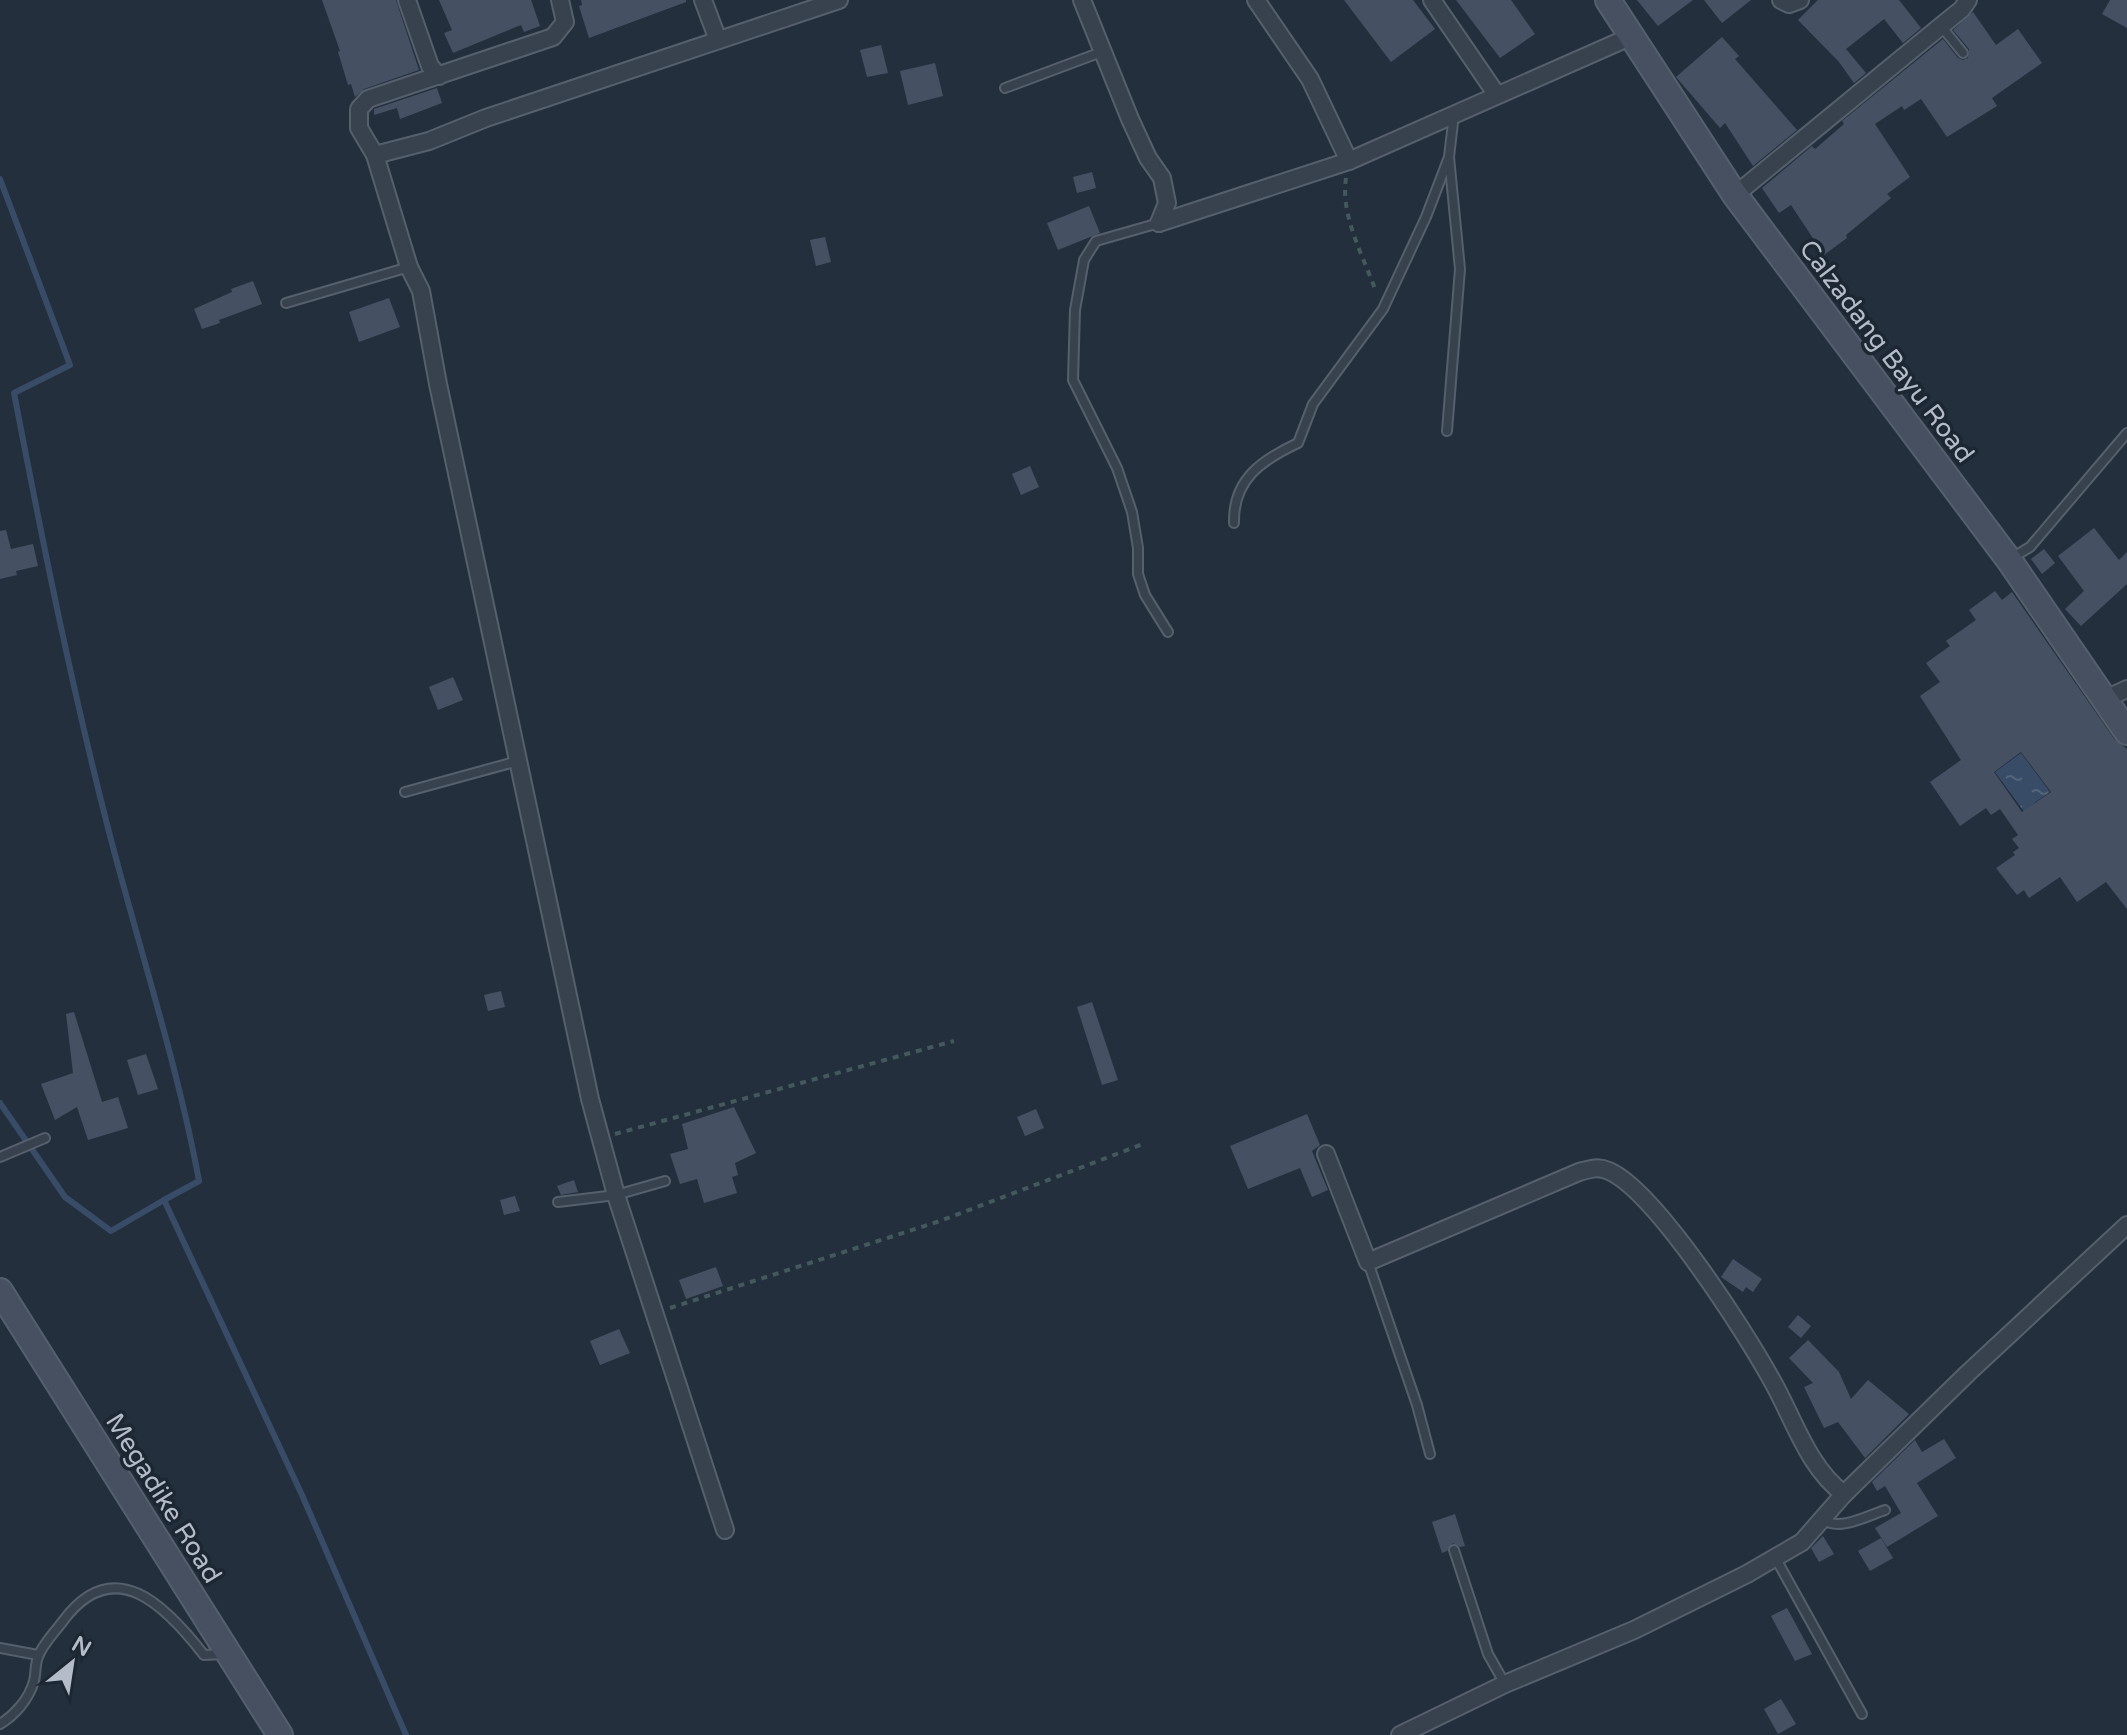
<svg xmlns="http://www.w3.org/2000/svg" width="2127" height="1735" font-family="'Varela Round',sans-serif">
<style>
.water{fill:url(#water-ripples)}
.lines{fill:none;stroke-linecap:round;stroke-linejoin:round}
.stream{stroke:#394c67;stroke-width:6}
.building{fill:#455162;fill-rule:evenodd}
.lane-casing{stroke:#565f6c;stroke-width:12}
.street-casing{stroke:#565f6c;stroke-width:20}
.secondary-casing{stroke:#565f6c;stroke-width:28}
.path{stroke:#44595c;stroke-width:4;stroke-dasharray:6 6;stroke-linecap:butt}
.lane{stroke:#38414e;stroke-width:8}
.street{stroke:#38414e;stroke-width:16}
.secondary{stroke:#465061;stroke-width:24}
.labels{text-anchor:middle;stroke-width:7;stroke-linejoin:round;paint-order:stroke}
.street-label{font-size:26px;fill:#b4bcc9;stroke:#1d2633}
</style>
<defs>
<pattern id="water-ripples" width="26" height="14" patternUnits="userSpaceOnUse" patternTransform="scale(2)"><rect width="26" height="14" fill="#394c67"/><path d="M2 4q2-2 4 0t4 0M15 11q2-2 4 0t4 0" fill="none" stroke="#53647b"/></pattern>
</defs>
<rect width="100%" height="100%" fill="#242f3e"/>
<polygon class="water" points="2021,753 2050,792 2034,803 2028,817 1995,772"/>
<g class="lines">
<g class="stream">
<path d="M0,179L70,365L14,393C42,539 71,684 108,828C138,945 177,1062 199,1181L164,1200"/>
<polyline points="0,1103 65,1197 111,1231 164,1200 302,1495 406,1735"/>
</g>
</g>
<g class="building">
<polygon points="322,0 396,0 419,70 364,89 355,97 351,84 348,85 338,52 340,51"/>
<polygon points="439,0 531,0 540,26 524,32 521,25 453,53 444,33 452,30"/>
<polygon points="581,0 686,0 686,2 589,38 579,6 582,5"/>
<polygon points="1344,0 1413,0 1435,29 1391,62"/>
<polygon points="1456,0 1511,0 1535,34 1500,58"/>
<polygon points="1637,0 1693,0 1658,26"/>
<polygon points="1704,0 1751,0 1722,23"/>
<polygon points="1818,0 1899,0 1921,28 1903,43 1884,19 1846,49 1866,73 1854,83 1839,62 1798,20"/>
<polygon points="2110,0 2127,0 2127,28 2102,14"/>
<polygon points="1973,12 1996,45 2018,29 2042,63 1992,98 1997,106 1947,137 1921,99 1904,110 1902,106 1875,124 1910,177 1887,194 1891,198 1846,235 1847,238 1824,255 1791,205 1779,213 1762,188 1812,146 1815,149 1844,124 1842,121 1943,39 1958,58 1963,60 1968,58 1969,49 1953,30"/>
<polygon points="1722,37 1739,56 1735,59 1797,130 1753,166 1725,123 1720,128 1676,77"/>
<polygon points="881,45 888,73 867,77 860,50"/>
<polygon points="935,63 943,96 908,105 900,71"/>
<polygon points="437,88 442,103 400,119 397,108 374,115 374,109"/>
<polygon points="1092,172 1096,188 1077,193 1073,177"/>
<polygon points="1089,206 1100,233 1058,250 1047,223"/>
<polygon points="825,237 831,262 816,266 810,240"/>
<polygon points="253,281 262,304 219,320 220,323 202,329 194,309 232,292 231,289"/>
<polygon points="389,298 400,327 359,342 349,312"/>
<polygon points="1030,466 1039,487 1021,495 1012,474"/>
<polygon points="2094,528 2119,560 2127,552 2127,584 2081,626 2065,609 2084,591 2058,556"/>
<polygon points="6,530 11,549 33,544 38,566 16,571 17,575 0,579 0,531"/>
<polygon points="2044,549 2055,563 2042,574 2031,559"/>
<path d="M1995,591L2002,600L2012,592L2115,740L2127,749V909L2106,882L2077,902L2060,877L2029,898L2024,890L2017,895L1996,868L2015,855L2013,852L2019,848L2012,839L2018,835L2000,809L1991,815L1986,808L1960,826L1930,782L1961,760L1920,696L1940,682L1926,663L1950,646L1946,641L1976,620L1969,610ZM2021,752L2051,792L2022,812L1994,772Z"/>
<polygon points="453,677 463,700 438,710 429,687"/>
<polygon points="501,991 505,1007 488,1011 484,995"/>
<polygon points="1092,1002 1118,1080 1102,1085 1077,1007"/>
<polygon points="74,1012 102,1102 118,1097 128,1128 88,1140 77,1107 55,1120 41,1084 73,1073 66,1014"/>
<polygon points="146,1054 158,1089 138,1095 127,1060"/>
<polygon points="734,1107 756,1153 735,1163 738,1175 732,1177 737,1193 704,1203 697,1179 680,1184 670,1154 688,1149 682,1124"/>
<polygon points="1036,1109 1044,1128 1025,1136 1017,1117"/>
<polygon points="1307,1114 1320,1145 1312,1151 1328,1190 1312,1197 1300,1168 1248,1189 1230,1146"/>
<polygon points="574,1180 578,1192 561,1195 557,1186"/>
<polygon points="515,1196 520,1211 504,1215 500,1200"/>
<polygon points="1733,1259 1762,1279 1753,1292 1746,1287 1743,1292 1721,1277"/>
<polygon points="716,1267 723,1286 686,1299 679,1280"/>
<polygon points="1798,1315 1811,1326 1801,1338 1788,1327"/>
<polygon points="619,1329 630,1353 600,1365 590,1341"/>
<polygon points="1808,1340 1839,1372 1851,1399 1868,1380 1909,1414 1865,1458 1838,1422 1824,1428 1804,1387 1813,1383 1789,1358"/>
<polygon points="1944,1439 1956,1458 1917,1483 1938,1516 1887,1547 1875,1528 1901,1513 1885,1486 1877,1491 1872,1482 1915,1440 1922,1452"/>
<polygon points="1455,1514 1465,1546 1460,1547 1453,1543 1447,1551 1442,1553 1432,1522"/>
<polygon points="1823,1536 1834,1554 1819,1562 1811,1548"/>
<polygon points="1881,1538 1893,1558 1870,1571 1858,1551"/>
<polygon points="1787,1608 1812,1654 1795,1661 1771,1616"/>
<polygon points="1781,1699 1796,1724 1778,1734 1764,1709"/>
</g>
<g class="lines">
<defs>
<g id="lane">
<polyline points="1941,26 1963,53"/>
<polyline points="1005,88 1104,51"/>
<polyline points="1159,223 1096,241 1084,260 1075,310 1073,380 1117,468 1132,512 1138,548 1138,574 1145,595 1168,632"/>
<polyline points="286,303 409,267"/>
<polyline points="1447,431 1460,269 1449,157 1454,114"/>
<path d="M1234,523C1233,479 1262,460 1298,443L1313,404L1383,309L1426,217L1449,157"/>
<polyline points="2010,559 2030,547 2127,433"/>
<polyline points="405,792 518,761"/>
<polyline points="0,1157 45,1138"/>
<polyline points="558,1202 616,1195 665,1181"/>
<polyline points="1368,1262 1417,1405 1430,1454"/>
<path d="M1823,1519C1838,1532 1867,1516 1885,1510"/>
<polyline points="1454,1550 1488,1654 1505,1684"/>
<polyline points="1776,1559 1862,1714"/>
<polyline points="0,1648 38,1655"/>
<path d="M0,1724C15,1715 29,1699 34,1681C36,1673 35,1664 38,1657C42,1645 55,1632 63,1621C114,1552 166,1606 204,1655L224,1654"/>
</g>
<g id="street">
<polyline points="407,0 430,66 439,76"/>
<polyline points="560,0 565,22 553,37 368,99 359,109 359,128 375,155 409,267 421,291 438,384 590,1099 616,1195 725,1530"/>
<polyline points="703,0 718,40"/>
<polyline points="1082,0 1130,119 1148,158 1162,178 1167,203 1159,223"/>
<polyline points="1256,0 1310,79 1349,161"/>
<polyline points="1432,0 1497,95"/>
<polyline points="1781,0 1789,4 1800,0"/>
<polyline points="375,155 429,141 486,118 839,0"/>
<polyline points="1735,195 1941,26 1962,9 1968,0"/>
<polyline points="1159,223 1349,161 1632,36"/>
<polyline points="2103,700 2127,689"/>
<path d="M1326,1154L1368,1262L1579,1172C1590,1169 1598,1166 1609,1171C1655,1191 1744,1330 1770,1377C1793,1416 1807,1467 1844,1494"/>
<polyline points="1400,1735 1505,1684 1634,1630 1747,1574 1802,1542 1844,1494 1968,1373 2127,1225"/>
</g>
<g id="secondary">
<polyline points="1608,0 1735,195 2009,560 2127,732"/>
<polyline points="0,1291 280,1735"/>
</g>
</defs>
<use href="#lane" class="lane-casing"/>
<use href="#street" class="street-casing"/>
<use href="#secondary" class="secondary-casing"/>
<g class="path">
<path d="M1346,178C1340,216 1364,257 1376,292"/>
<polyline points="615,1134 954,1041"/>
<polyline points="670,1308 940,1221 1143,1144"/>
</g>
<use href="#lane" class="lane"/>
<use href="#street" class="street"/>
<use href="#secondary" class="secondary"/>
</g>
<g class="labels">
<g class="street-label">
<text transform="translate(1887 351) rotate(53)" y="9">Calzadang Bayu Road</text>
<text transform="translate(164 1498) rotate(58)" y="9">Megadike Road</text>
</g>
</g>
<g transform="translate(72 1663) rotate(30)" stroke="#1d2633" stroke-width="6" paint-order="stroke">
<path d="M0-6L14 30L0 20L-14 30Z" fill="#b4bcc9"/>
<text y="-12" font-size="22" font-weight="bold" text-anchor="middle" fill="#b4bcc9">N</text>
</g>
</svg>
